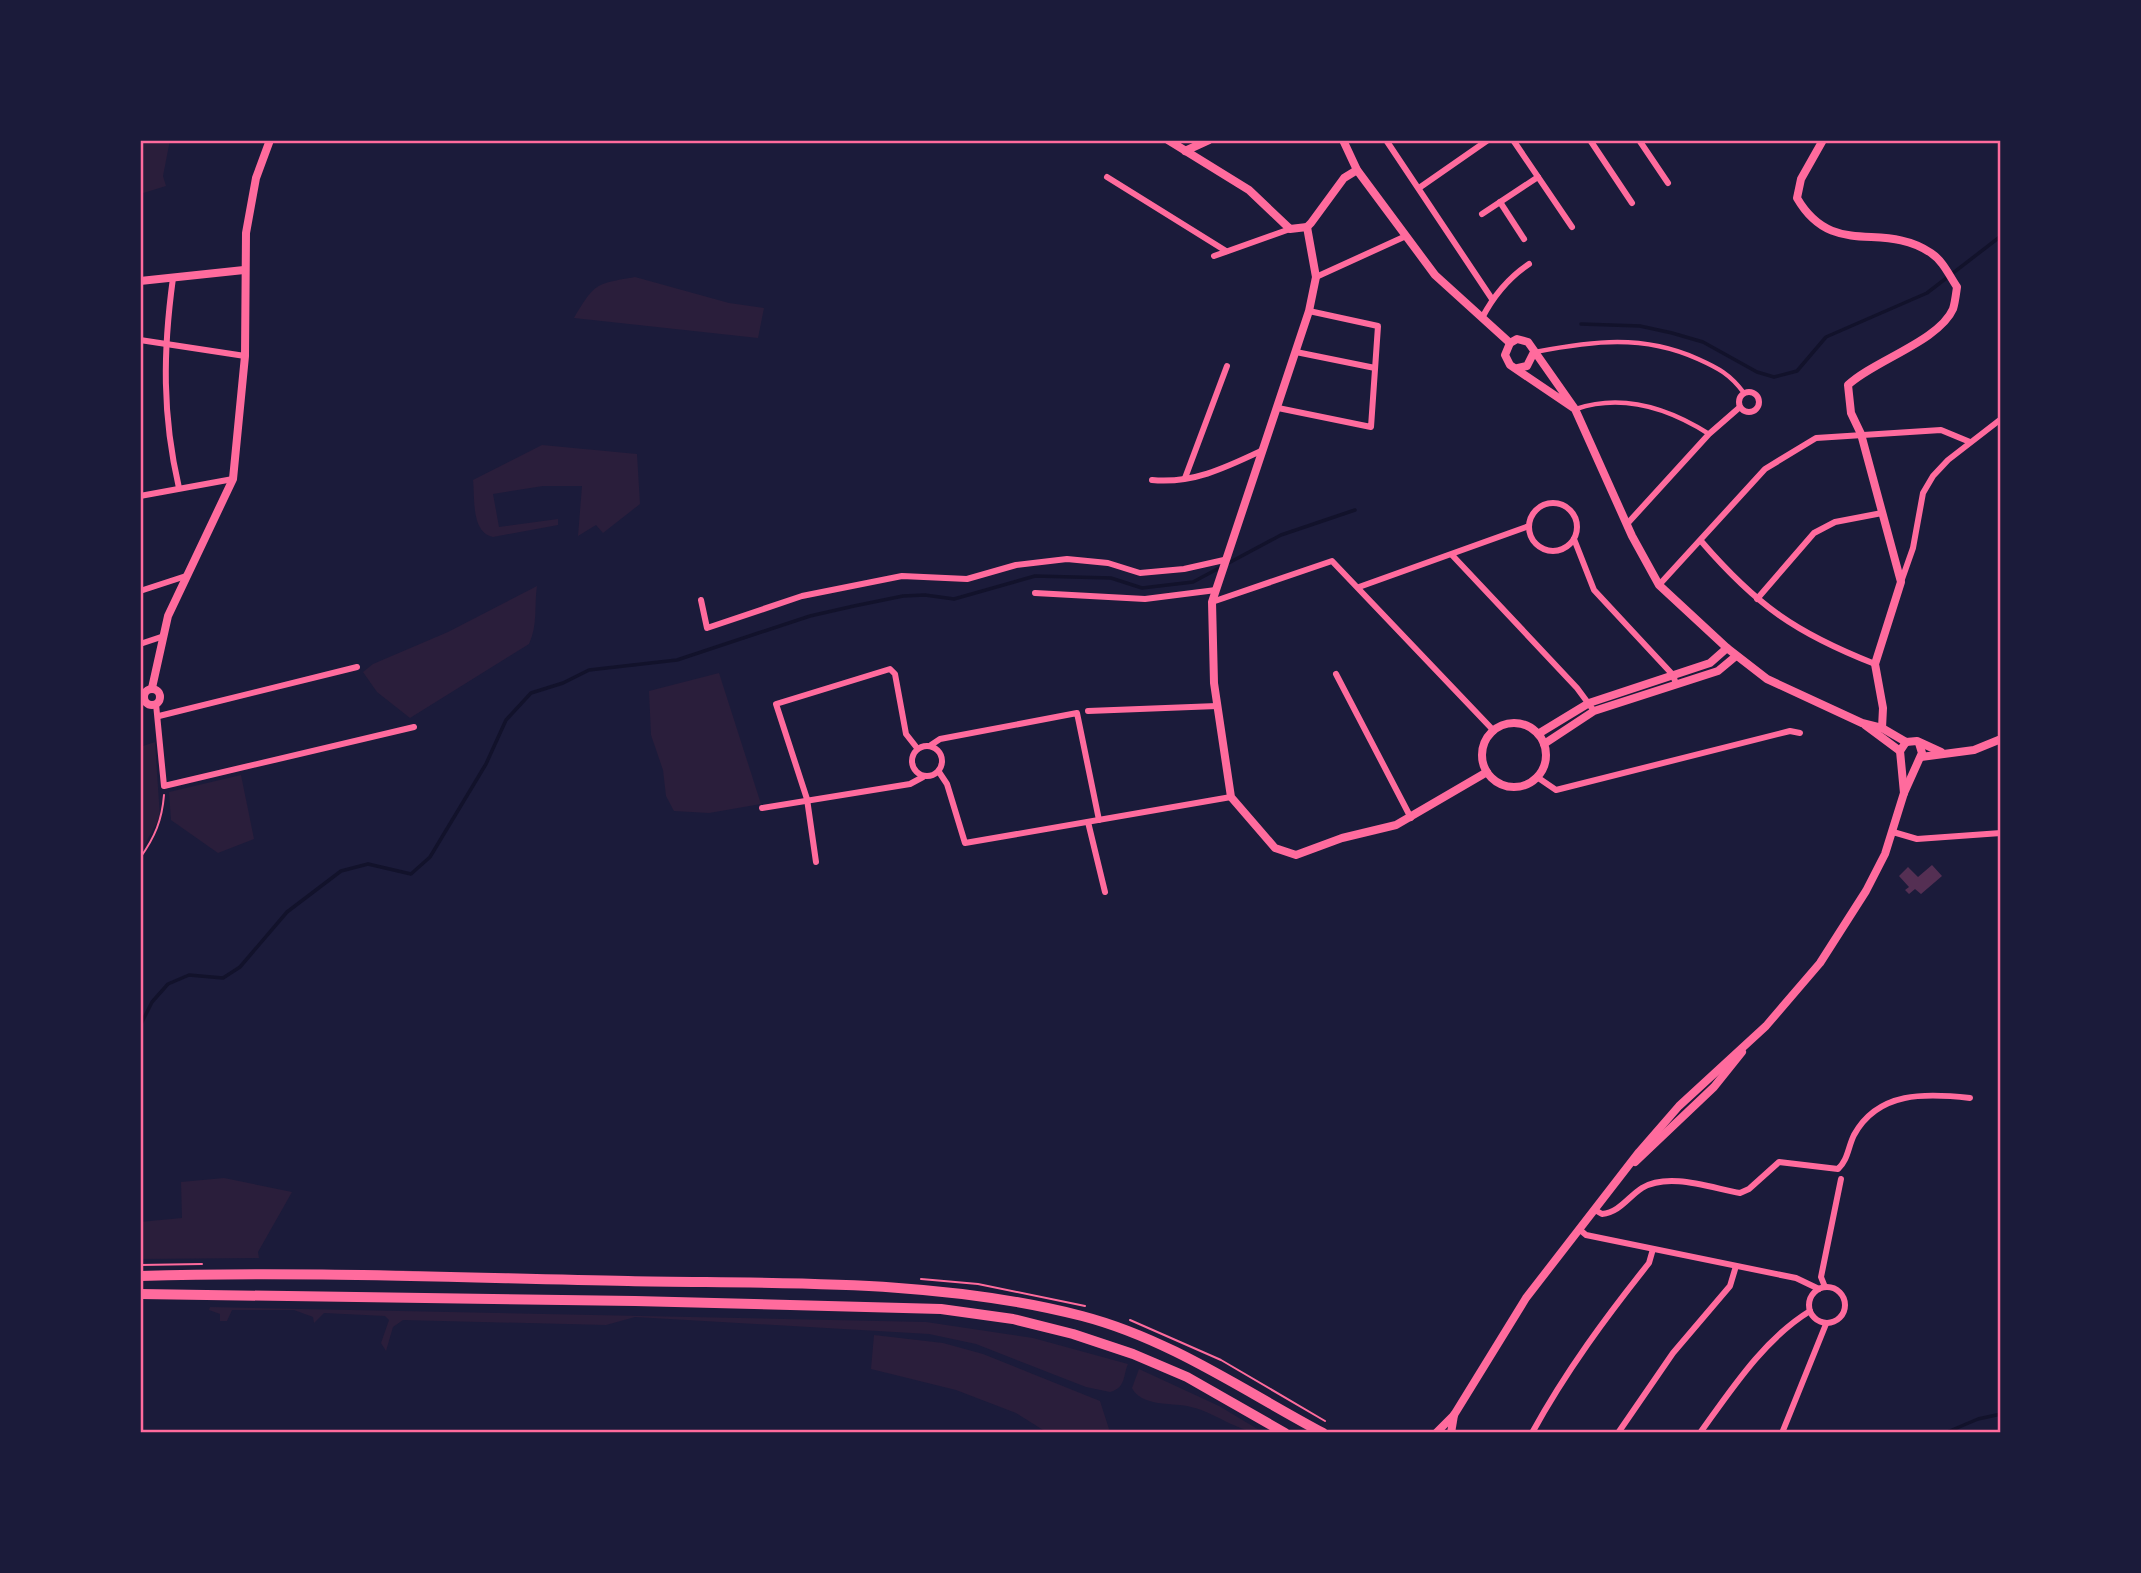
<svg xmlns="http://www.w3.org/2000/svg" width="2141" height="1573" font-family="Roboto,sans-serif">
<style>
.green{fill:#2a1e3b}
.lines{fill:none;stroke-linecap:round;stroke-linejoin:round}
.stream{stroke:#12122b;stroke-width:3.5}
.building{fill:#542f53}
.path{stroke:#ff6b9d;stroke-width:2}
.pedestrian{stroke:#ff6b9d;stroke-width:4.5}
.minor{stroke:#ff6b9d;stroke-width:6}
.tertiary{stroke:#ff6b9d;stroke-width:8}
.primary{stroke:#ff6b9d;stroke-width:10}
.neatline{fill:none;stroke:#ff6b9d;stroke-width:2.5}
</style>
<rect width="100%" height="100%" fill="#1b1b3a"/>
<g class="green">
<polygon points="140,140 170,140 163,176 166,186 140,194"/>
<path d="M635,277L729,303L764,308L758,338L574,318C595,283 595,284 635,277Z"/>
<path d="M542,445L637,454L640,504L603,533L596,525L578,536L582,486H543L493,494L499,527L558,519V525L493,537C471,532 475,499 473,480Z"/>
<path d="M537,586C534,606 538,625 529,644L410,718L377,692L363,672L373,664L448,632Z"/>
<polygon points="719,673 761,804 709,813 674,811 666,796 663,770 651,735 649,691"/>
<polygon points="155,742 160,817 140,853 140,747"/>
<polygon points="241,775 254,839 218,853 171,820 169,792"/>
<polygon points="224,1178 292,1192 258,1252 259,1258 140,1259 140,1222 182,1218 181,1182"/>
<path d="M210,1307L926,1322L1033,1338L1128,1364C1123,1375 1126,1388 1110,1392L1086,1387L976,1344L929,1334L635,1317L606,1325L403,1320L393,1327L386,1351L381,1343L389,1320L385,1316L324,1313L314,1323L313,1317L294,1310H232L227,1321H220V1314L209,1310Z"/>
<polygon points="874,1335 943,1343 983,1354 1100,1401 1109,1429 1107,1433 1048,1433 1016,1413 956,1390 871,1369"/>
<path d="M1139,1369L1219,1406L1264,1433C1238,1433 1214,1411 1187,1406C1170,1403 1141,1406 1132,1388Z"/>
</g>
<g class="lines">
<g class="stream">
<polyline points="1581,324 1640,326 1672,333 1703,342 1757,372 1774,377 1797,371 1826,337 1927,293 2001,236"/>
<polyline points="140,1026 152,1002 168,984 189,975 223,978 240,967 287,912 341,871 368,864 411,874 430,857 486,764 506,720 531,693 563,683 589,670 677,660 810,616 854,606 903,596 925,595 954,599 1035,576 1111,578 1142,588 1193,582 1281,535 1355,510"/>
<polyline points="1945,1433 1978,1419 2001,1414"/>
</g>
</g>
<polygon class="building" points="1932,865 1942,876 1921,894 1915,889 1909,894 1905,890 1909,887 1899,876 1908,867 1918,877"/>
<g class="lines">
<g class="path">
<path d="M140,858C155,837 162,820 164,795"/>
<polyline points="140,1265 202,1264"/>
<polyline points="921,1279 978,1284 1085,1306"/>
<polyline points="1130,1320 1221,1360 1325,1421"/>
</g>
<g class="pedestrian">
<path d="M1535,352C1592,341 1643,334 1698,359C1718,368 1730,374 1744,393"/>
<path d="M1576,409C1623,393 1668,408 1709,434"/>
</g>
<g class="minor">
<polyline points="1386,140 1492,299"/>
<polyline points="1513,140 1572,227"/>
<polyline points="1590,140 1632,203"/>
<polyline points="1639,140 1668,183"/>
<polyline points="1107,177 1226,251"/>
<polyline points="1419,188 1488,140"/>
<polyline points="1500,202 1524,239"/>
<polyline points="1482,214 1538,177"/>
<polyline points="1214,256 1290,229"/>
<polyline points="1316,277 1406,236"/>
<path d="M173,278C163,351 162,415 179,488"/>
<path d="M1482,318C1494,295 1508,278 1529,264"/>
<polyline points="140,340 245,356"/>
<polyline points="1296,352 1375,368"/>
<circle cx="1749" cy="402" r="10"/>
<polyline points="1278,408 1371,427 1378,326 1309,311"/>
<polyline points="1185,478 1227,366"/>
<path d="M1152,480C1193,484 1227,467 1263,450"/>
<polyline points="140,496 233,479"/>
<circle cx="1553" cy="527" r="24"/>
<polyline points="1627,524 1709,434 1740,407"/>
<polyline points="1574,539 1594,590 1673,675 1676,684"/>
<path d="M1701,541C1757,606 1796,633 1875,664"/>
<polyline points="1452,555 1577,688 1594,711"/>
<polyline points="1901,582 1913,548 1923,493 1933,476 1948,460 2001,419"/>
<polyline points="1659,585 1765,469 1816,438 1941,430 1970,442"/>
<polyline points="1359,587 1529,526"/>
<polyline points="140,591 186,576"/>
<polyline points="1035,593 1145,599 1216,590"/>
<polyline points="1757,599 1814,533 1835,522 1882,513"/>
<polyline points="701,600 707,628 802,596 902,576 967,579 1016,565 1067,559 1108,563 1140,573 1184,569 1224,560"/>
<polyline points="1212,602 1332,561 1494,731"/>
<polyline points="140,644 161,637"/>
<polyline points="1336,674 1411,818"/>
<polyline points="156,704 164,786 414,727"/>
<polyline points="1088,711 1217,706"/>
<polyline points="159,716 357,667"/>
<polyline points="931,745 940,739 1077,713 1099,820"/>
<circle cx="927" cy="761" r="15"/>
<polyline points="939,772 947,784 965,843 1231,797"/>
<polyline points="1537,777 1556,790 1790,731 1800,733"/>
<polyline points="762,808 910,784 923,777"/>
<polyline points="1088,822 1105,892"/>
<polyline points="1893,832 1917,839 2001,833"/>
<polyline points="816,862 807,799 776,704 890,669 895,674 906,734 917,748"/>
<path d="M1595,1210L1602,1214C1620,1212 1628,1197 1642,1188C1669,1172 1711,1188 1740,1193L1749,1189L1779,1162L1838,1169C1848,1160 1848,1147 1854,1135C1878,1091 1926,1093 1970,1098"/>
<polyline points="1579,1229 1586,1235 1796,1278 1819,1289"/>
<circle cx="1827" cy="1305" r="18"/>
<polyline points="1825,1287 1821,1277 1841,1179"/>
<path d="M1532,1433C1566,1371 1606,1317 1649,1263L1653,1249"/>
<polyline points="1618,1433 1673,1353 1730,1286 1736,1266"/>
<path d="M1700,1433C1731,1390 1764,1339 1810,1311"/>
<polyline points="1782,1433 1826,1324"/>
</g>
<g class="tertiary">
<polyline points="1168,140 1249,190 1290,229 1307,227 1311,223 1344,178 1357,170"/>
<polyline points="1343,140 1357,170 1435,275 1510,343"/>
<path d="M1823,140L1801,179L1797,198C1833,260 1883,220 1931,253C1943,261 1949,275 1957,287C1956,294 1955,303 1953,309C1939,341 1873,361 1848,385L1851,413L1861,434L1901,582L1875,664L1883,708L1882,728"/>
<polyline points="1185,151 1209,140"/>
<polyline points="1307,227 1316,277 1309,311 1212,602 1214,683 1231,797 1275,848 1296,855 1342,838 1396,825 1487,772"/>
<polyline points="140,281 244,270"/>
<polyline points="1518,368 1527,366 1533,354"/>
<polyline points="1575,409 1510,365 1505,355 1510,343 1517,339 1528,342 1575,409 1632,536 1659,585 1727,648 1767,679 1862,723 1882,728 1906,742"/>
<polyline points="152,688 168,616 233,479 245,356 246,233 256,178 270,140"/>
<circle cx="152" cy="697" r="8"/>
<circle cx="1514" cy="755" r="32"/>
<polyline points="1865,725 1900,751"/>
<polyline points="1538,734 1589,703 1710,663 1727,648"/>
<polyline points="1906,742 1917,741 1941,752"/>
<polyline points="1544,744 1594,711 1718,671 1736,656"/>
<polyline points="1921,757 1974,750 2001,739"/>
<polyline points="1904,793 1900,751 1906,742"/>
<polyline points="1635,1162 1714,1087 1742,1052"/>
<polyline points="1436,1433 1454,1415 1526,1298 1639,1152 1679,1106 1766,1026 1820,963 1866,891 1885,854 1904,793 1922,753 1919,743"/>
<polyline points="1451,1433 1454,1415"/>
</g>
<g class="primary">
<path d="M140,1276C302,1271 465,1278 628,1281C779,1284 935,1278 1082,1316C1170,1339 1244,1391 1323,1433"/>
<polyline points="140,1294 635,1301 941,1309 1013,1319 1073,1334 1133,1354 1187,1377 1285,1433"/>
</g>
</g>
<rect width="2141" height="1573" fill="none" stroke="#1b1b3a" stroke-width="284"/>
<rect x="142" y="142" width="1857" height="1289" class="neatline"/>
</svg>
